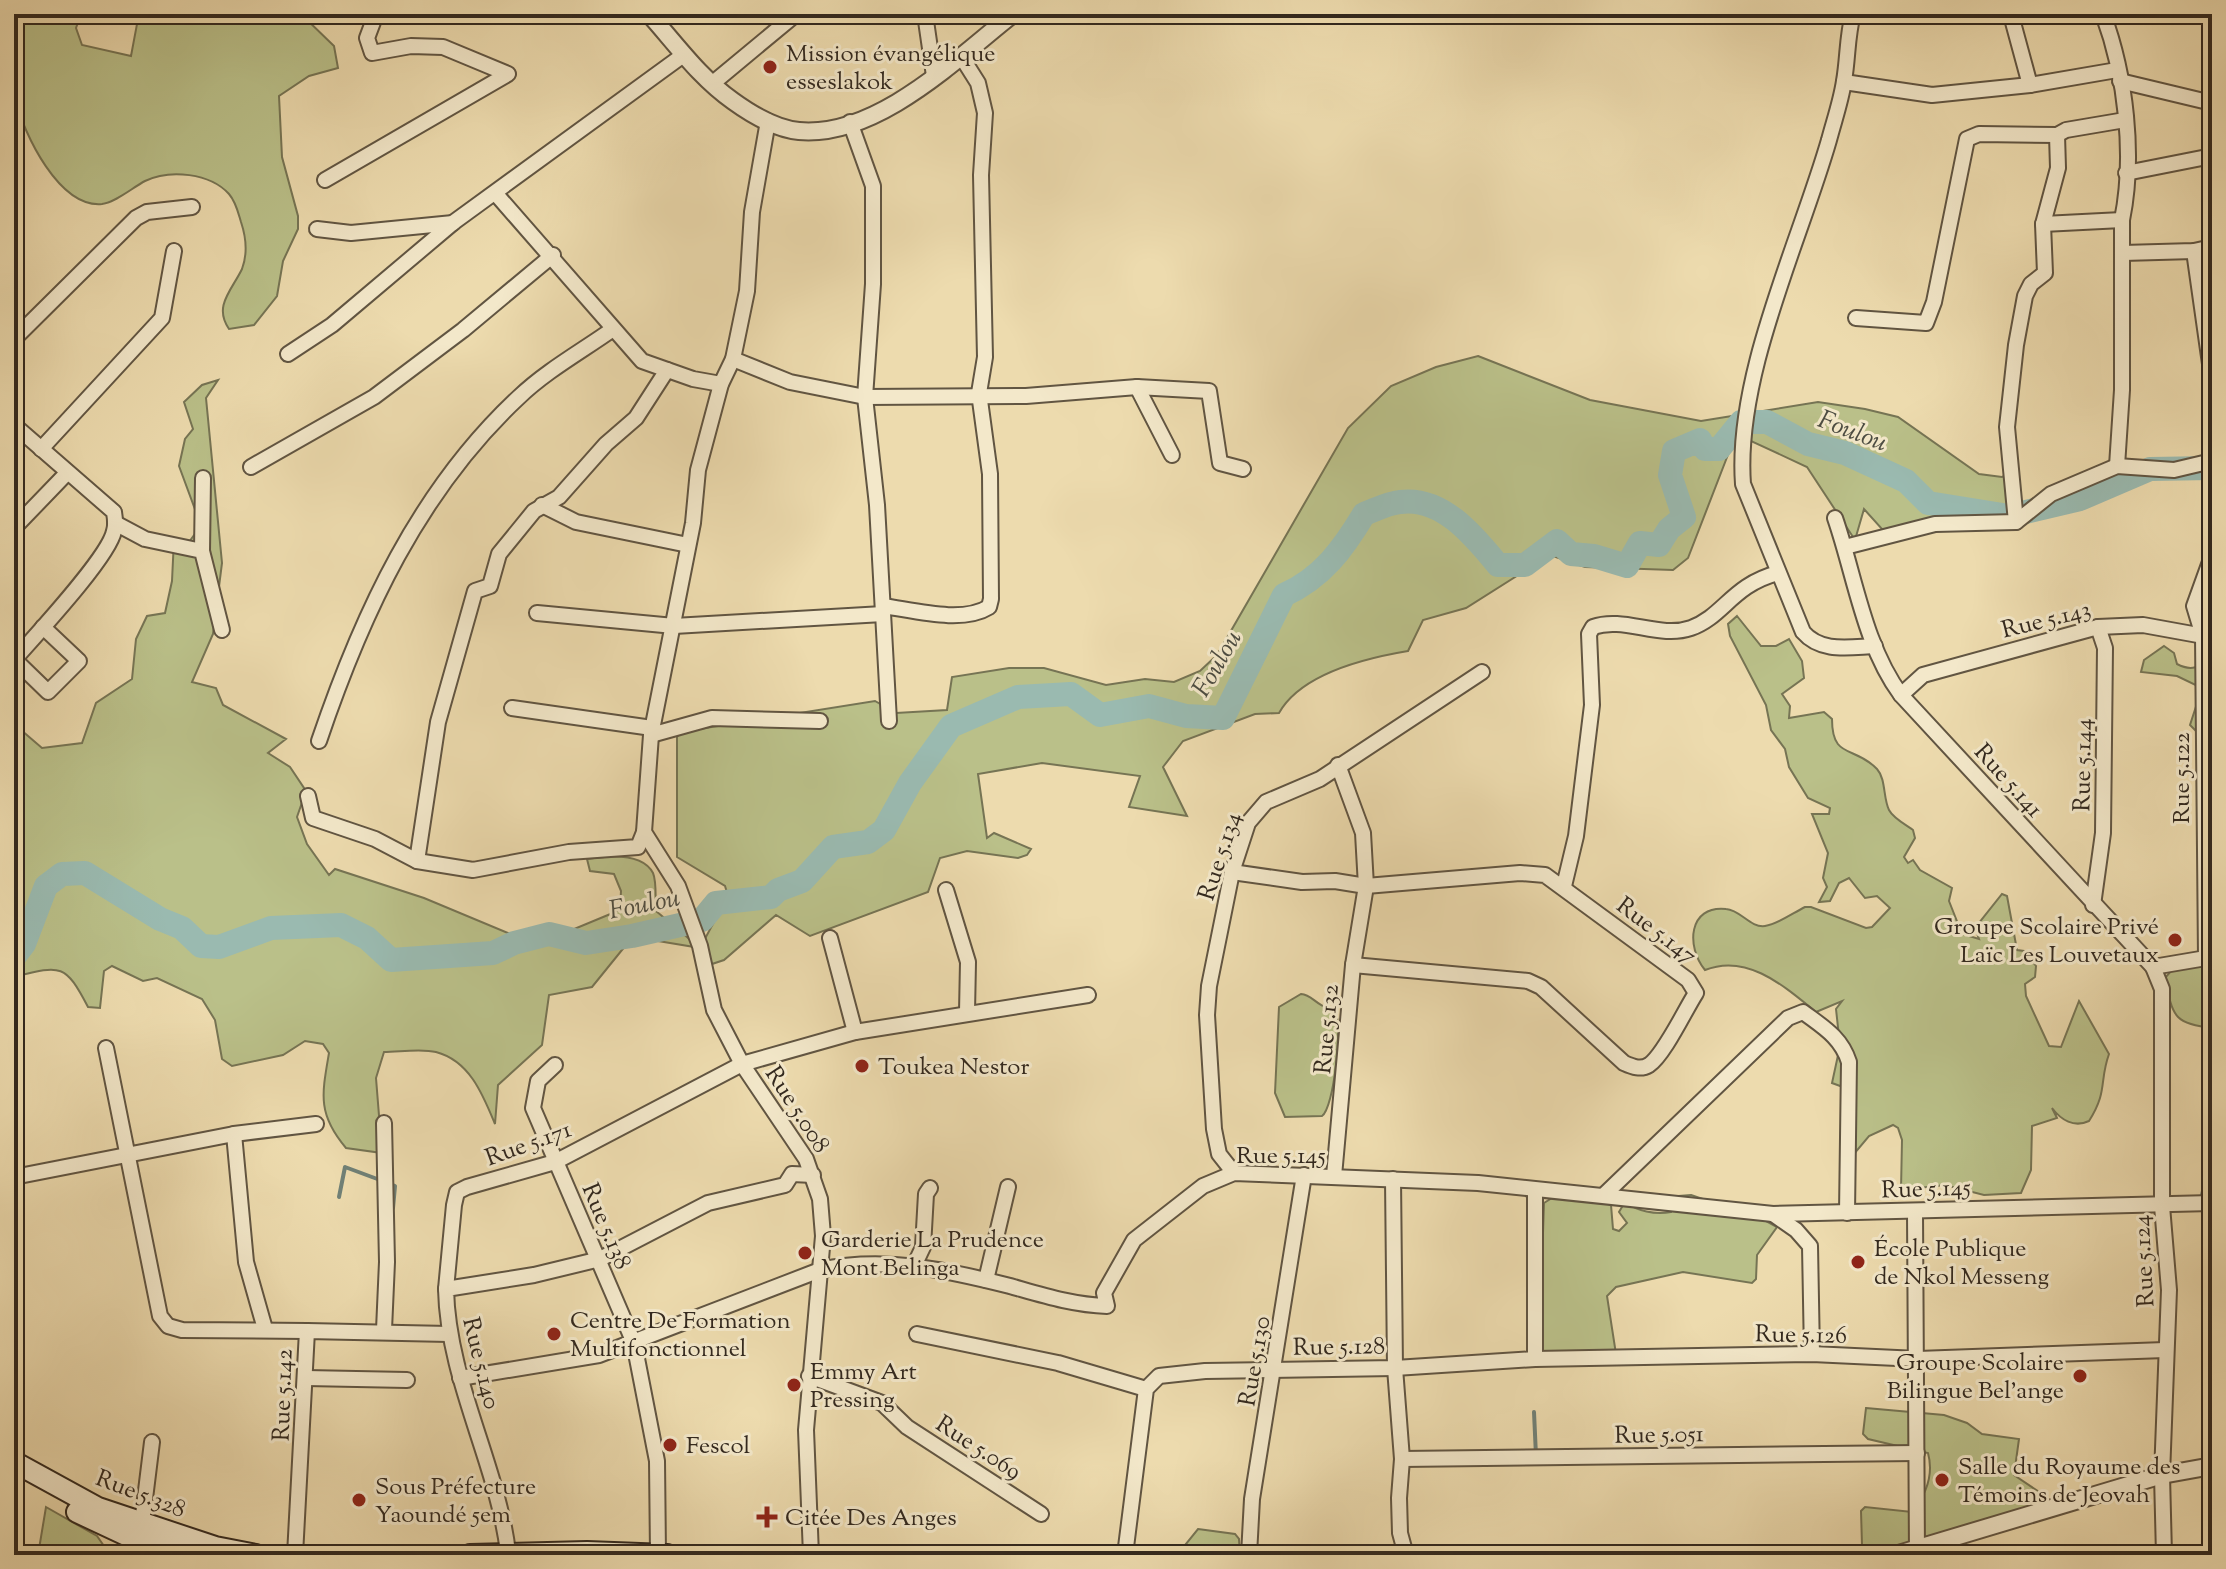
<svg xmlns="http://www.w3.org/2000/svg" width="2226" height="1569" font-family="'Sorts Mill Goudy',serif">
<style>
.green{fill:#bac089;stroke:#767454;stroke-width:2}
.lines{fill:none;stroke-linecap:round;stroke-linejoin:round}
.stream{stroke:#708076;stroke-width:4}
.river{stroke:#9abab0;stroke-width:24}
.minor-casing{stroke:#615542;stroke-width:18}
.tertiary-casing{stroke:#615542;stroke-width:20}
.secondary-casing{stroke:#32281e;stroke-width:24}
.minor{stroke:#f3e8ca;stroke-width:14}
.tertiary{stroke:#f3e8ca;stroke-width:16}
.secondary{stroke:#f3e8ca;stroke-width:20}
.poi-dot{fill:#8f2418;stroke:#f3e8ca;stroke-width:3}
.labels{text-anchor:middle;stroke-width:6;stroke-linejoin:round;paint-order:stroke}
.poi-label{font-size:24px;fill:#32281e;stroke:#f3e8ca;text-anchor:start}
.street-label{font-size:24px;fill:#32281e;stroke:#f3e8ca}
.water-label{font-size:26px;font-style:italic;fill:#4c4c42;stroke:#f3e8ca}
</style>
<rect width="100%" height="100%" fill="#eddbae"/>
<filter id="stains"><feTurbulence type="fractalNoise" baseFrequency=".0025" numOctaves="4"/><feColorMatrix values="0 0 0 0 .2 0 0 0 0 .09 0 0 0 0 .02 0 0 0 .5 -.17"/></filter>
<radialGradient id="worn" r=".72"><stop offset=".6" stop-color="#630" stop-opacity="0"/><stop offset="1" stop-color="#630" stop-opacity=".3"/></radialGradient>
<g class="green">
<path d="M14,14H81L76,28L82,45L131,56L137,24L143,14H301L334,46L338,68L309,76L279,96L282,157L298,216V229L283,261L277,296L254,325L229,329C213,306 232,290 242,269C248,253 246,237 241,222C238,212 236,202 229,194C210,173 170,169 145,181C132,188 116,202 102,204C59,208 24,134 15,99C8,74 14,40 14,14Z"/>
<path d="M1478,356L1590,400L1701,421L1818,402L1865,409L1898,417L1979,474L2002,477L2010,472L2016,522H1951L1890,538L1864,509L1855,540L1807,467L1736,434L1688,558L1673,570L1585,567L1550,555L1466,608L1423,620L1408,651C1366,658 1301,674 1279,713L1255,714L1183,741L1163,767L1187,816L1129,807L1140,776L1042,763L978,774L987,838L994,833L1031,849L1027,855L1018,858L967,851L940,858L928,892L810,936L776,915L724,960L712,964L700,948L652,940L626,945L592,987L549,995L542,1045L498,1085L495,1124C483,1095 470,1061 436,1052C421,1048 399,1052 384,1052L376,1078L382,1153L346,1148C317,1114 322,1094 329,1053L323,1044L305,1041L283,1055L232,1066L222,1059L215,1020L202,999L157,978L143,981L112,966L104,971L100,1008L88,1007C65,963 61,965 14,977V724L42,748L82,743L96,703L132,679L136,639L147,616L165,613L172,581L174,539L189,542L197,531L196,512L179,466L185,439L193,429L184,402L202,385L218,380L206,398L222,563L213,634L192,682L216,688L223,705L286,739L268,753L290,767L306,791L297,817L307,844L329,875L335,869L424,898L520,938L555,937L620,910L621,891L614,874L590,871L587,859C605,856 642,852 653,873C657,882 655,900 656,911L700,948L728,896L725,886L677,857V737L680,732L875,701L896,713L947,710L952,677L1009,668H1044L1106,685L1145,679L1174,682L1200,671L1217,655L1348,428L1391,386L1436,367Z"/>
<path d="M1737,616L1761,646H1776L1789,639L1802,661L1804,678L1782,694L1790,706L1789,718L1824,712L1832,719C1832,760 1854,745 1877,769C1886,779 1883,798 1889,810C1893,818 1906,825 1913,830L1915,838L1904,857L1908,863L1913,860L1920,870L1952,888L1949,901L1962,934L1979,939L1975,928L2002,894L2007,896L2017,950L2024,951L2036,966L2035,977L2025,984L2026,996L2049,1046L2061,1047L2079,1001L2109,1054C2099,1082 2108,1091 2089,1121C2074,1128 2061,1120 2052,1108L2057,1118L2032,1126L2031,1170L2021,1193L1984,1195L1945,1185L1901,1190L1902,1140L1898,1128L1893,1125L1869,1136L1854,1154L1843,1087L1832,1083L1840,1046L1836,1009L1842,1001L1816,1012C1784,986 1747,953 1705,970C1686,947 1688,905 1726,909C1741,910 1750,928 1765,926C1778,924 1793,913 1805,907H1811L1866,928L1872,927L1890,908L1877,896L1865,898L1849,878L1839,883L1830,901L1819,902L1827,887L1823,878L1828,853L1812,814H1829L1830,808L1808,798L1789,767L1785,749L1771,730L1766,705L1730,636L1728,624Z"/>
<path d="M2164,646L2174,653L2177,664C2192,672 2199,667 2212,657V707L2203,731L2198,733L2190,725L2202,688L2177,676L2141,672L2144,660Z"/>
<path d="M2212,964V1028C2172,1024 2174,1015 2164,979L2172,970Z"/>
<path d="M1301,994C1314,995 1315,1007 1335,1009C1343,1024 1334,1108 1322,1116L1285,1117L1275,1093L1279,1007Z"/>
<path d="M1691,1195L1703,1199L1708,1210L1757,1216L1777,1227L1757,1255L1756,1279L1752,1283L1683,1272L1616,1287L1607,1296L1616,1354L1554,1357L1539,1352L1544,1203L1552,1198L1603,1197L1611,1205L1613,1229L1619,1231L1627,1223L1619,1212L1625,1202C1637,1211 1655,1215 1671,1212L1679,1196Z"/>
<path d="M1866,1408L1944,1415L1967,1423L1982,1434L2019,1439L2014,1475L2045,1496L2043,1501L2019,1516L1989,1524L1938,1555H1859L1862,1545L1861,1511L1865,1507L1912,1512C1925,1496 1934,1475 1928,1453L1868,1439L1863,1434Z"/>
<polygon points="46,1507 97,1536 104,1546 100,1555 38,1555"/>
<polygon points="1198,1529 1235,1534 1239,1539 1240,1555 1177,1555"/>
</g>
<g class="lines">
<g class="stream">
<polyline points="388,1183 395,1186 393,1208"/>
<polyline points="339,1197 345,1167 380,1180"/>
<polyline points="2201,1199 2204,1187"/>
<polyline points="1534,1412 1536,1456"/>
</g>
<path class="river" d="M14,957L24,944L46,886L62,874L85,873L160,919L182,928L201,946L219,947L271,928L341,925L367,938L391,960L493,953L514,943L549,934L586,943L632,936L702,920L716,903L771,897L778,890L802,881L833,847L868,842L884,830L910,783L951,726L1018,697L1071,694L1100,715L1149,706L1186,716L1223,718L1284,595C1322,578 1343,549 1364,514C1375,510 1388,503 1400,502C1442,496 1474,536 1498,565H1525L1557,541L1571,554L1594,556L1627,566L1640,543L1659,545L1669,529L1684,517L1670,475L1674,451L1700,440L1705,449H1719L1741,422H1767L1808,444L1845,453L1906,481L1928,503L2009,516L2080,499L2150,469L2212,468"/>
<defs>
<g id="minor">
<polyline points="925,14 934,76"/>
<path d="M1853,14C1847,36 1848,58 1844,81C1841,101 1834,121 1829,140C1799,244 1735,376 1743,484L1803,632C1821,653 1849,647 1875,646"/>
<path d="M2103,14C2126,76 2135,156 2122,220V390L2117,466"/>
<polyline points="2011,15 2030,85"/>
<polyline points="2120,81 2212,103"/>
<polyline points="1844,82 1932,95 2030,85 2117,70"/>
<polyline points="713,83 796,14"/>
<polyline points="768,121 752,212 747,291 733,359 721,384 698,470 693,523 651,735 644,832 678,886 700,946 714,1010 742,1064 806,1159 820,1199 823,1236 806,1430 811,1555"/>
<polyline points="850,122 873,186 873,284 865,397 877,505 889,721"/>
<polyline points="2126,173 2212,156"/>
<polyline points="325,180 508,74 443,47 411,46 372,53 367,38 376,14"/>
<polyline points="496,194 642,361 693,379 721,384"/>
<polyline points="2043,224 2122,220"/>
<polyline points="317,229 351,233 453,223"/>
<polyline points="2194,251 2212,378"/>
<polyline points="2123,253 2194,251 2212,247"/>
<polyline points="1856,318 1926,323 1934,302 1967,139 1979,134 2057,135"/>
<polyline points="14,339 136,218 147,212 192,207"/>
<polyline points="288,354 332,325 454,222 682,56"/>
<polyline points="733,359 790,382 865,397 1026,396 1137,387 1209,391 1220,463 1243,469"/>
<polyline points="1137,387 1172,455"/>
<path d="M14,425L114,512C115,518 116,525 114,531C109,557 35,636 14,660"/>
<polyline points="41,449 162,318 174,251"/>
<polyline points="251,467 374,397 463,330 553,255"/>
<polyline points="542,505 576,522 688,545"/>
<path d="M1835,518C1855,576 1864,645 1901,695L2153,967L2212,957"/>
<polyline points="2016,522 2007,427 2016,345 2025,296 2031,284 2045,273 2043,224 2058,168 2057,135 2066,130 2125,120"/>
<polyline points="115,523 145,539 202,551 222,630"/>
<polyline points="14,528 66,474"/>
<polyline points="1845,547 1935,524 2016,522 2051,494 2117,466 2174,470 2212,461"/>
<polyline points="202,551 203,478"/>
<path d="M883,606C913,610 962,624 989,607L991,599L990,474L979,393L985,357L981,175L985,113L978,83L961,56"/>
<polyline points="537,613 674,626 883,614"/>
<polyline points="15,660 48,692 79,661 43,627"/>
<polyline points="1901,695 1923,675 2098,627 2143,625 2209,637"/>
<polyline points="512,708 652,728"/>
<polyline points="651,735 712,718 820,721"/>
<path d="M319,741C362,614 419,490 519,397C546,371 582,351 613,329"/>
<polyline points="308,796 313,818 375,839 417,861 473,870 569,852 638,847 644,832"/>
<polyline points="417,861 438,722 475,591 490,586 499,554 534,511 559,497 606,444 636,418 667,370"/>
<path d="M1232,872L1302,882L1335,881L1366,886L1520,873L1545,875L1688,980L1696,993C1685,1010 1664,1055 1649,1065C1641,1070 1633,1067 1624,1063L1541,987L1528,981L1353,965"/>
<path d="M1564,886L1576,836L1592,705L1589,634L1593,627C1624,616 1659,639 1691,628C1724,616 1732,585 1778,573"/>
<polyline points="946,890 968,962 967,1012"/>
<polyline points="2093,905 2103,833 2105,648 2098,627"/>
<polyline points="830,938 855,1032"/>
<polyline points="2206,957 2203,636 2194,606 2212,556"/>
<polyline points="2153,967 2162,989 2162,1206 2169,1290 2162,1475 2164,1555"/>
<polyline points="106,1048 160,1316 168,1326 182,1330 307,1331"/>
<polyline points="555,1065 538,1081 533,1108 634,1343 657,1461 658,1554"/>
<polyline points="384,1123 387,1262 384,1330"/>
<polyline points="234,1134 246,1262 265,1329"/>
<polyline points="1234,1173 1219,1154 1214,1129 1207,1015 1209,986 1232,872 1248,823 1266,802 1320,779 1482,672"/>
<polyline points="1334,1176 1353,965 1366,886 1363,833 1338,765"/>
<polyline points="14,1177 234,1134 316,1124"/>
<polyline points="1393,1179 1395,1368 1402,1459 1399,1498 1400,1533 1406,1555"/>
<path d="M1605,1194L1788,1018L1803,1012C1823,1027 1841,1037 1849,1062L1847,1213"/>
<polyline points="1915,1212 1917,1555"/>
<polyline points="1773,1214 1796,1230 1810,1246 1812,1354"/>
<polyline points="914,1266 923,1247 926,1194 930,1188"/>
<polyline points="986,1280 1008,1187"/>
<polyline points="446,1289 454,1205 457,1192 467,1187 555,1162 742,1064 855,1032 1088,995"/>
<polyline points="917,1334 1058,1363 1146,1389"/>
<polyline points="1535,1359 1812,1354 1918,1359 2165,1350"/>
<polyline points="809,1376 882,1403 907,1427 1041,1514"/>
<polyline points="306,1378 407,1380"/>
<path d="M460,1378L599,1355L820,1270C884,1256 947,1270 1010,1286C1042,1295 1073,1305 1107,1306L1104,1293L1134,1240L1203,1186L1234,1173L1478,1183L1773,1214L2212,1203"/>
<polyline points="1402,1459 1917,1453"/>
<polyline points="142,1523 152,1442"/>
<path d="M508,1552C497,1462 448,1381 446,1289L534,1275L600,1259L708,1203L785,1185L792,1174L813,1175"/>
<polyline points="295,1555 307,1331 449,1334"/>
<polyline points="1125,1555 1146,1389 1159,1376 1205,1371 1395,1368 1535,1359 1535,1190"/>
<polyline points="1249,1555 1252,1499 1304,1175"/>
</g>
<g id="tertiary">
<path d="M649,14C676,44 699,77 733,101C751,114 777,129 799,131C877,138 957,58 1013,14"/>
<polyline points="1895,1555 2162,1475 2212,1466"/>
</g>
<g id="secondary">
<polyline points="14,1462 98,1508 215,1547 256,1555"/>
<polyline points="77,1512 126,1535 185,1555"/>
<polyline points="470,1555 587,1552 667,1555"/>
</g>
</defs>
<use href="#minor" class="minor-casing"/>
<use href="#tertiary" class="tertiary-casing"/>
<use href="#secondary" class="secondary-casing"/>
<use href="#minor" class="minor"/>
<use href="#tertiary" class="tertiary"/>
<use href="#secondary" class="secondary"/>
</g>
<g class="poi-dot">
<circle cx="770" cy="67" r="8"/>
<circle cx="2175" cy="940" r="8"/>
<circle cx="862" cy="1066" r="8"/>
<circle cx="805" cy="1253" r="8"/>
<circle cx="1858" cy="1262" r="8"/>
<circle cx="554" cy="1334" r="8"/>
<circle cx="2080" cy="1376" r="8"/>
<circle cx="794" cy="1385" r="8"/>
<circle cx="670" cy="1445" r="8"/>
<circle cx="1942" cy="1480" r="8"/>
<circle cx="359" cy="1500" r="8"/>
<path d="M763 1505h8v8h8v8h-8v8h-8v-8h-8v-8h8z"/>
</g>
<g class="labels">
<g class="poi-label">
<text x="786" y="61">Mission évangélique<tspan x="786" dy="28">esseslakok</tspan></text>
<text x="2159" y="934" text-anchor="end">Groupe Scolaire Privé<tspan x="2159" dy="28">Laïc Les Louvetaux</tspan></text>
<text x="878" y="1074">Toukea Nestor</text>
<text x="821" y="1247">Garderie La Prudence<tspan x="821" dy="28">Mont Belinga</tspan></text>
<text x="1874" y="1256">École Publique<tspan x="1874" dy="28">de Nkol Messeng</tspan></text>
<text x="570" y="1328">Centre De Formation<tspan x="570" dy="28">Multifonctionnel</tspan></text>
<text x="2064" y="1370" text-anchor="end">Groupe Scolaire<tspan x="2064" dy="28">Bilingue Bel'ange</tspan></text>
<text x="810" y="1379">Emmy Art<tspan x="810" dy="28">Pressing</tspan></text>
<text x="686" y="1453">Fescol</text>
<text x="1958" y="1474">Salle du Royaume des<tspan x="1958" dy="28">Témoins de Jeovah</tspan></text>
<text x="375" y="1494">Sous Préfecture<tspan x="375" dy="28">Yaoundé 5em</tspan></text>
<text x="785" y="1525">Citée Des Anges</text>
</g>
<g class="street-label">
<text transform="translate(2046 619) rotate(-14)" y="8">Rue 5.143</text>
<text transform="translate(2082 765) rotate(-89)" y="8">Rue 5.144</text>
<text transform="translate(2181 778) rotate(-90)" y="8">Rue 5.122</text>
<text transform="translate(2009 780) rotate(48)" y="8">Rue 5.141</text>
<text transform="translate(1219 856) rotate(-72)" y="8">Rue 5.134</text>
<text transform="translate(1657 930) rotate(37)" y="8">Rue 5.147</text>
<text transform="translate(1326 1029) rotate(-85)" y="8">Rue 5.132</text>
<text transform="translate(798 1109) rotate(57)" y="8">Rue 5.008</text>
<text transform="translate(528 1143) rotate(-20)" y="8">Rue 5.171</text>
<text x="1281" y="1163">Rue 5.145</text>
<text transform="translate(1926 1188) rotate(-2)" y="8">Rue 5.145</text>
<text transform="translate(607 1226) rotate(67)" y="8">Rue 5.138</text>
<text transform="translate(2143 1261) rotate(-93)" y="8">Rue 5.124</text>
<text transform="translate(1801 1334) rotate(1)" y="8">Rue 5.126</text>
<text transform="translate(1339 1346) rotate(-1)" y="8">Rue 5.128</text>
<text transform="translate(1254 1361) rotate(-80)" y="8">Rue 5.130</text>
<text transform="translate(482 1363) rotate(76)" y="8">Rue 5.140</text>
<text transform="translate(282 1395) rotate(-88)" y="8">Rue 5.142</text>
<text transform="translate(1659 1434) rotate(-1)" y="8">Rue 5.051</text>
<text transform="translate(979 1447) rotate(33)" y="8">Rue 5.069</text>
<text transform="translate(141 1493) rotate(21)" y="8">Rue 5.328</text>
</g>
<g class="water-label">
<text transform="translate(1853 430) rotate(21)" y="9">Foulou</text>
<text transform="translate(1216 663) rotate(-60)" y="9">Foulou</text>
<text transform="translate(644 903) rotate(-11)" y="9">Foulou</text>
</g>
</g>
<rect width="2226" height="1569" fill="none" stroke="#eddbae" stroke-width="48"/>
<rect x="16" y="16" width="2194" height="1537" fill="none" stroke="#32281e" stroke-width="4"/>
<rect x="24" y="24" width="2178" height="1521" fill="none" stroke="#32281e" stroke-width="2"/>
<rect width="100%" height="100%" filter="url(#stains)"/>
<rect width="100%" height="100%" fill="url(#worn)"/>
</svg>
